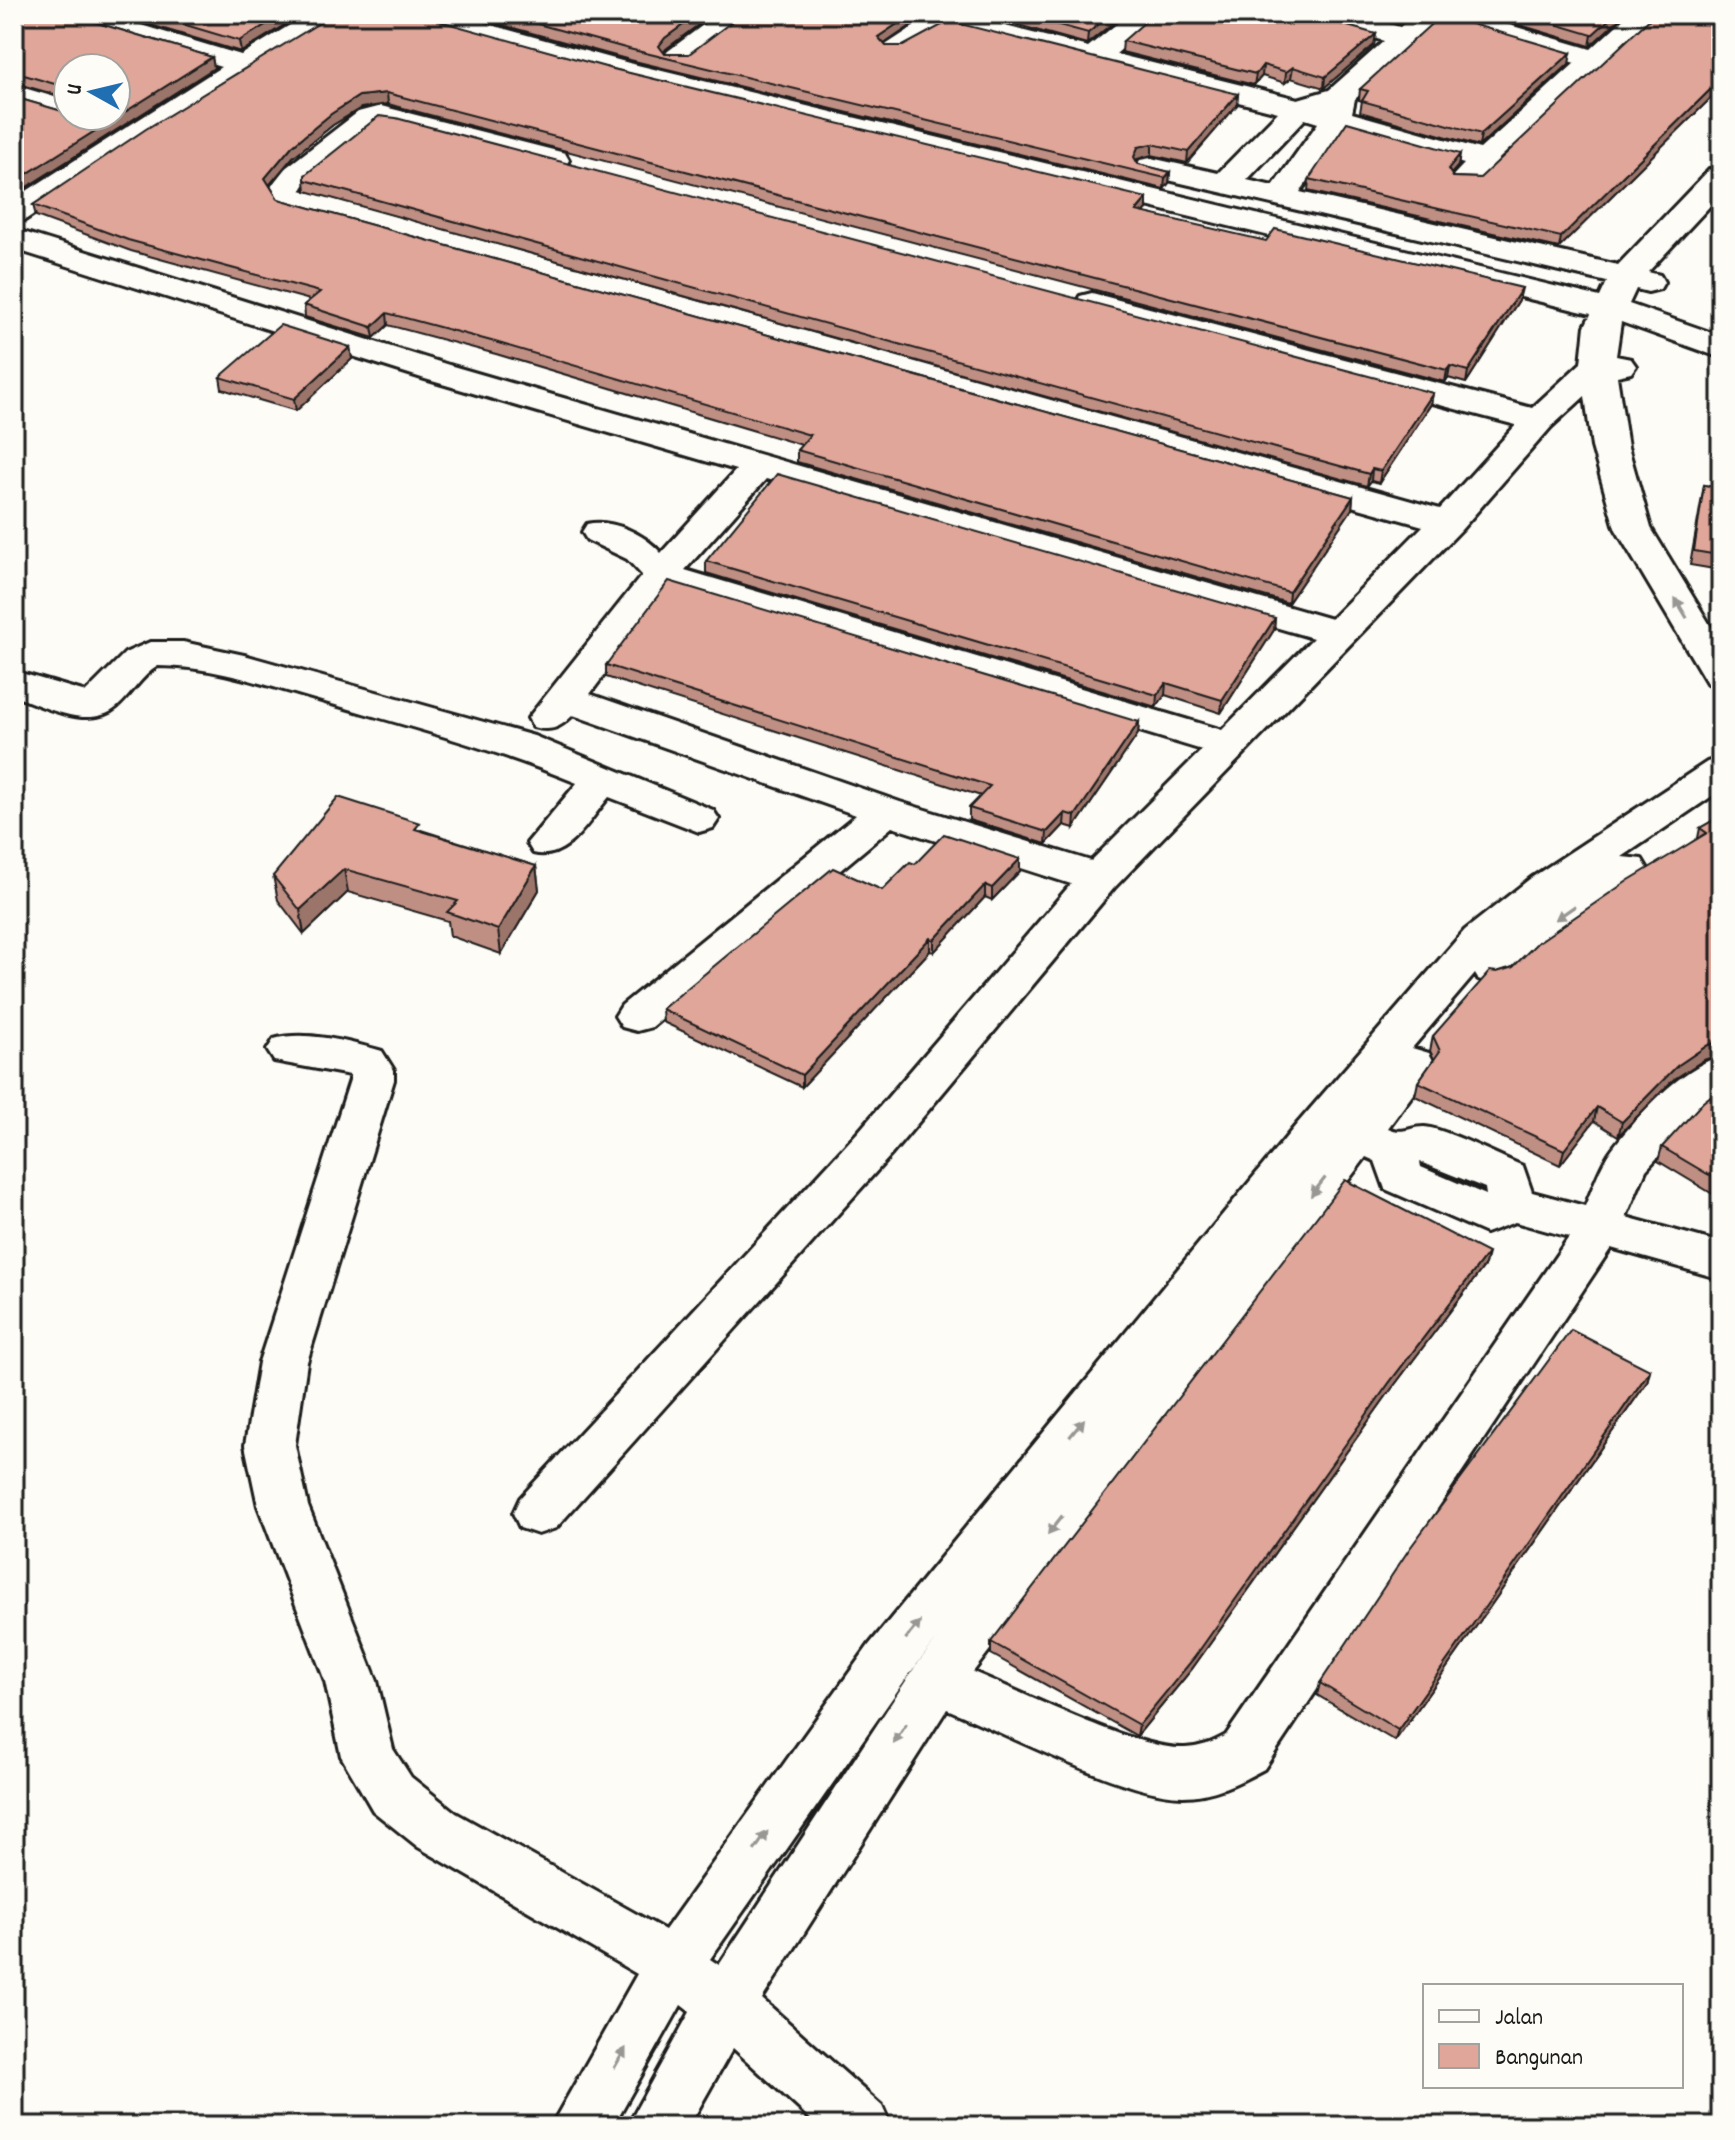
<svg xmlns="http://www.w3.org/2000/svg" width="1735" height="2140" font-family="Dekko,sans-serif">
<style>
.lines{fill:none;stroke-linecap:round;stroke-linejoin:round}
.minor-casing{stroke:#1c1c1c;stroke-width:6}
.minor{fill:#fdfcf7;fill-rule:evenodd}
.wall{fill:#c08f84;stroke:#1c1c1c;stroke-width:2}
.shaded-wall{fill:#9c746b;stroke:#1c1c1c;stroke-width:2}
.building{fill:#dfa699;stroke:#1c1c1c;stroke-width:2}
.oneway{fill:#989794}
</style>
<rect width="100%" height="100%" fill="#fdfcf7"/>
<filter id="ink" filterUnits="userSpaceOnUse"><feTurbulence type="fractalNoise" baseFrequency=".0125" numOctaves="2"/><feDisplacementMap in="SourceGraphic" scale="16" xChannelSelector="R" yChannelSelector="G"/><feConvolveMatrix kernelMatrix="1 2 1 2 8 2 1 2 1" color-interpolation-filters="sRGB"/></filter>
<g filter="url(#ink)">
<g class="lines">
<defs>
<g id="minor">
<polygon points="59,14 104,14 241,55 308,14 342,14 338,20 147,138 25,220 14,222 14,199 221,67 63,20"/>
<path d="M405,14H451L629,63L1600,297L1607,282L1151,176L1140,174L1136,167L1140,160L1151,158L1218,173L1278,112L948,29C929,41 908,60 886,54L881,48L933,14H967L966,16L1088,47L1129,14H1161L1116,54L1298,99L1329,90L1384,41L1312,20L1308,14H1354L1400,27L1415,14H1472L1591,49L1629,14H1660L1476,187H1454L1449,180L1464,164L1344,130L1300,192L1618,265L1710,169L1721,167V194L1648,272L1660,275L1664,282L1660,289L1648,292L1636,289L1629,304L1721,336V358L1621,322L1616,356L1631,359L1636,366L1631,373L1617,376L1628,447L1651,528L1721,643V687L1707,683L1615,528L1592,447L1585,396L1551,427L1461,530L1114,888L891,1155L556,1528L538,1534L520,1528L513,1513L520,1498L859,1131L1071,884L892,827L652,1027L637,1031L622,1027L615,1016L622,1005L856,815L573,715C560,728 551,732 533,727L528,718L642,575L627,559L587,540L582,532L587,524C611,518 645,534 661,553L736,470L425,379L14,249V229L449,365L1331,619L1423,526L281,207L269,191L279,173L358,112L381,106L565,153L569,160L565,167L554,169L381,124L304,185L301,190L1440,509L1516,425L1080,310L1076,303L1080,296L1092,293L1532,408L1581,363L1585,326L1591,314L611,76L409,20ZM1439,23L1575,63L1480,149L1352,113L1355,99ZM1305,119L1318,123L1273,186L1247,180ZM766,479L1313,638L1222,730L685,570ZM669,589L1202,750L1091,861L900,802L590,694Z"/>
<polygon points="718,14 751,14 688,63 668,63 663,57 668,51"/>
<polygon points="14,85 68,101 68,116 80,116 68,120 14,104"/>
<path d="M150,642H183L244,655L534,736L713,810L719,819L713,828L699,832L609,797C588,821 568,862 533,853L527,843L577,783C495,749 411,727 325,702C271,687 215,666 158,666C141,676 132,694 117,707C89,731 44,706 14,696V671L86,692L125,653Z"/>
<path d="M1721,758V790L1622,857L1642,859L1648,869L1642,879L1532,955L1508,979L1493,984L1478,979L1475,974L1412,1048L1429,1053L1435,1064L1388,1128C1403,1135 1409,1127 1424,1127C1444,1128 1501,1157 1523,1166L1532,1192L1585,1206C1593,1188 1600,1165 1612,1149C1638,1115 1679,1069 1721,1056V1095L1697,1114L1646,1170L1626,1217L1721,1243V1279L1611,1248L1264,1769C1238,1783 1213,1796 1183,1796C1125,1796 1005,1733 947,1709L762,1999L882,2106L891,2126H818L733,2048L689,2126H627L690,2012L681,2005L613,2126H551L637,1974L418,1847L373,1811L341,1756L325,1681L258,1506L245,1445L259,1362L350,1080V1075L274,1061L267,1050L274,1039C305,1030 350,1042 382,1051L394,1070V1080L307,1362L295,1445L308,1506L377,1681L393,1749L411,1777L456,1813L665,1930L869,1645L1297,1124L1465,930L1531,878L1707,762ZM1366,1157L1375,1161L1385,1189L1486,1233L1515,1222L1569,1237L1226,1735C1212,1743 1201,1747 1185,1748C1136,1750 1023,1692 973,1672ZM1420,1162L1485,1188L1486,1195L1421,1167ZM940,1635L917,1664L719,1965L710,1959L907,1677Z"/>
</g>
</defs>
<use href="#minor" class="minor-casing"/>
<use href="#minor" class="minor"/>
</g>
<g class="wall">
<polygon points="14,14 67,14 212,57 214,68 14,195 14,97 65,112 68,110 68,116 116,116 116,68 68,68 68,98 14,83"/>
<polygon points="114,14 302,14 241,52"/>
<polygon points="334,14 609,68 1147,209 1143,213 1519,300 1466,383 1448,378 1445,382 388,104 361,108 333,125 293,157 270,186 278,199 1353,497 1352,509 1288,603 797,462 797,450 802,445 496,354 388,325 374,338 305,317 304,305 310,300 131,251 36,216 33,205"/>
<polygon points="462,14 713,14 666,49 664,52 665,54 689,54 884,44 886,46 1238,94 1237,105 1187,163 1152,155 1137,159 1136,161 1138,164 1170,172 1169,183 1164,189 630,60"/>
<polygon points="978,14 1124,14 1087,44"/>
<polygon points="1483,14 1625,14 1590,46"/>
<polygon points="1376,34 1374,45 1324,88 1291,78 1285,83 1262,76 1254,85 1122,52 1123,41"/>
<polygon points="1569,64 1479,146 1360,112 1362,101 1359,100 1360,89"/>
<polygon points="1721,88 1559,248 1308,191 1309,179 1460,154 1458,166 1451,174 1453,177 1480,178"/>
<polygon points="305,180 1433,393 1431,404 1379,483 1371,481 1367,486 306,191"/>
<polygon points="350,347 352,359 296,411 222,389 220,377"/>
<polygon points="1704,485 1721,488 1721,580 1714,569 1690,565"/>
<polygon points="706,561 1275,618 1274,630 1221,713 1165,695 1156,707 706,573"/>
<polygon points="606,665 1139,722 1138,734 1074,828 1064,825 1046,844 969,820 969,808 981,796 606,677"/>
<polygon points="1721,816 1721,1054 1704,1060 1673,1080 1618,1136 1594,1121 1560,1165 1415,1096 1418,1082 1434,1059 1430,1051 1433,1036 1497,972 1513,967 1698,838 1700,828"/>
<polygon points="421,830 536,866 539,890 501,954 450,936 448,921 348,892 304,934 278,900 273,876"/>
<polygon points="1020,859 1020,871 992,900 985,897 934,952 930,951 802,1087 663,1022 662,1009 882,890 915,864"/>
<polygon points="1721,1088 1721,1199 1658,1161 1662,1147"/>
<polygon points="1485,1265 1387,1395 1192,1669 1137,1736 991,1654 991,1642"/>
<polygon points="1650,1370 1647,1382 1487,1611 1395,1741 1317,1695 1320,1683"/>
</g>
<g class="shaded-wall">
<polygon points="283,14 302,14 241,52 239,41"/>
<polygon points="698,14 713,14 666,49 660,57 659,46 665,38"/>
<polygon points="912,14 928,14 878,48 878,37"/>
<polygon points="1111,14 1124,14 1087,44 1088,33"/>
<polygon points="1615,14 1625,14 1590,46 1592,35"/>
<polygon points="1376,34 1374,45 1324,88 1325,77"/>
<polygon points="1571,53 1569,64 1479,146 1481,134"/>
<polygon points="212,57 214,68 14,195 14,182"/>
<polygon points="1263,65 1262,76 1254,85 1256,74"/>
<polygon points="1293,67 1291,78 1285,83 1286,72"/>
<polygon points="1721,79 1721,88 1559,248 1561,237"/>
<polygon points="387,93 388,104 361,108 333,125 293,157 266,189 265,178 292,146 331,114 359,96"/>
<polygon points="1238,94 1237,105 1187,163 1188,152"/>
<polygon points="1152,144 1152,155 1137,159 1133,168 1134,157 1138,147"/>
<polygon points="1460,154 1458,166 1446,180 1448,169"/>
<polygon points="1170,172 1169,183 1164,189 1165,178"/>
<polygon points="1147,198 1147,209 1135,222 1136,211"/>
<polygon points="1522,288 1519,300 1466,383 1468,371"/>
<polygon points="387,313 388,325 374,338 372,327"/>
<polygon points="350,347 352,359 296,411 294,399"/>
<polygon points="1450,366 1448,378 1445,382 1447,370"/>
<polygon points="1433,393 1431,404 1379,483 1381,471"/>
<polygon points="1372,469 1371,481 1367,486 1369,474"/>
<polygon points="1353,497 1352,509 1288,603 1289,592"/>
<polygon points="1275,618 1274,630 1221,713 1222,700"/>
<polygon points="1166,683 1165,695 1156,707 1157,695"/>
<polygon points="1139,722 1138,734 1074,828 1075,816"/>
<polygon points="1065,813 1064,825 1046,844 1047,832"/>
<polygon points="1020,859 1020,871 992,900 992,888"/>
<polygon points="536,866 539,890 501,954 498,930"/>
<polygon points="344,869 348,892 304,934 300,910"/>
<polygon points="985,885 985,897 934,952 934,940"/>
<polygon points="930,938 930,951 802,1087 802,1075"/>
<polygon points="1721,1041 1721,1054 1704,1060 1673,1080 1618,1136 1622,1122 1677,1066 1708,1045"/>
<polygon points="1597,1107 1594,1121 1560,1165 1564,1150"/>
<polygon points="1488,1253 1485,1265 1387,1395 1192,1669 1137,1736 1139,1725 1389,1383"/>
<polygon points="1650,1370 1647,1382 1487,1611 1395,1741 1398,1730"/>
</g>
<g class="building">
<polygon points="14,14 67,14 212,57 14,182 14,97 65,112 68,110 68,116 116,116 116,68 68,68 68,88 14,72"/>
<polygon points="149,14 283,14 239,41"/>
<polygon points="334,14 414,14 609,68 1147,198 1136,211 1266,241 1275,229 1522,288 1468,371 1450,366 1447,370 387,93 359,96 331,114 292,146 265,178 278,199 1353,497 1289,592 797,450 810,435 495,342 387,313 372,327 304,305 320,292 128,240 33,205 146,129"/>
<polygon points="501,14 698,14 665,38 659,46 665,54 689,54 742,14 912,14 878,37 886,46 903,46 949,21 1238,94 1188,152 1152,144 1138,147 1134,157 1138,164 1170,172 1165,178 629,49"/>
<polygon points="1019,14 1111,14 1088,33"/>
<polygon points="1154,14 1305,14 1376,34 1325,77 1293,67 1286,72 1263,65 1256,74 1123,41"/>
<polygon points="1522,14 1615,14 1592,35"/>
<polygon points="1655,14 1721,14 1721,79 1561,237 1309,179 1347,122 1460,154 1448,169 1453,177 1480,178"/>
<polygon points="1441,15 1571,53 1481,134 1362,101 1368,91 1360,89"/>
<polygon points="379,116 396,118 1433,393 1381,471 1372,469 1369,474 305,180 305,175"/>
<polygon points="280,325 350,347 294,399 220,377"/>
<polygon points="777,474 1275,618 1222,700 1166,683 1157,695 706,561"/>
<polygon points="1704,485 1721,488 1721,561 1718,555 1694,551"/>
<polygon points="669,581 1139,722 1075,816 1065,813 1047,832 969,808 990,786 606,665"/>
<polygon points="338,797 420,823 415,829 536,866 498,930 447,912 458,901 344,869 300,910 273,876"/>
<polygon points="1721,816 1721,1041 1708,1045 1677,1066 1622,1122 1597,1107 1564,1150 1418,1082 1440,1051 1433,1036 1490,971 1497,972 1513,967 1537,943 1629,880 1707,833 1700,828"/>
<polygon points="944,834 1020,859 992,888 985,885 934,940 930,938 802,1075 662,1009 833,868 882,890 910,862 915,864"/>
<polygon points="1721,1088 1721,1182 1662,1147 1703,1102"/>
<polygon points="1345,1180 1488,1253 1389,1383 1194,1658 1139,1725 991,1642"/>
<polygon points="1571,1330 1650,1370 1490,1600 1398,1730 1320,1683 1410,1548"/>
</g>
<defs><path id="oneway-solid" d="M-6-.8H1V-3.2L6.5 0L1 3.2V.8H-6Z" transform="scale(2)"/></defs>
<g class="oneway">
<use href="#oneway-solid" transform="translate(1681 608) rotate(-121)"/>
<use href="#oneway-solid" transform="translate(1565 913) rotate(145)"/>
<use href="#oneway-solid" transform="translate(1318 1187) rotate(128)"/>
<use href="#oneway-solid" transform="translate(1077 1428) rotate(-51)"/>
<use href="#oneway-solid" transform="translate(1055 1525) rotate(128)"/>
<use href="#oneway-solid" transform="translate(913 1630) rotate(-51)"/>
<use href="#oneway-solid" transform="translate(900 1734) rotate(123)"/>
<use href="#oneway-solid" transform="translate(761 1841) rotate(-55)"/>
<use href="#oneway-solid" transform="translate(620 2058) rotate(-60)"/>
</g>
</g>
<rect width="1735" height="2140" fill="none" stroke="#fdfcf7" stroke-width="48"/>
<rect x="24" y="24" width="1687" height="2092" fill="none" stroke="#1c1c1c" stroke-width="3" filter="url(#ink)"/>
<rect x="1423" y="1984" width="260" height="104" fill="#fdfcf7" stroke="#a3a29f" stroke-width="2"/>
<rect x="1439" y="2010" width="40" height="12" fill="#fdfcf7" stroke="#a3a29f" stroke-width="2"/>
<text x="1495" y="2024" font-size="24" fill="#1c1c1c">Jalan</text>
<rect x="1439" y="2044" width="40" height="24" fill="#dfa699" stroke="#a3a29f" stroke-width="2"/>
<text x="1495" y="2064" font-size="24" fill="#1c1c1c">Bangunan</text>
<g transform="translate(92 92) rotate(278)"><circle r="38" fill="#fdfcf7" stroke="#a3a29f" stroke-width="2"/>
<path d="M0-6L14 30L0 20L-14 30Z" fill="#1f6fb2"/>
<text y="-12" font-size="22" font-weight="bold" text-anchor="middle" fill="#1c1c1c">U</text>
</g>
</svg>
